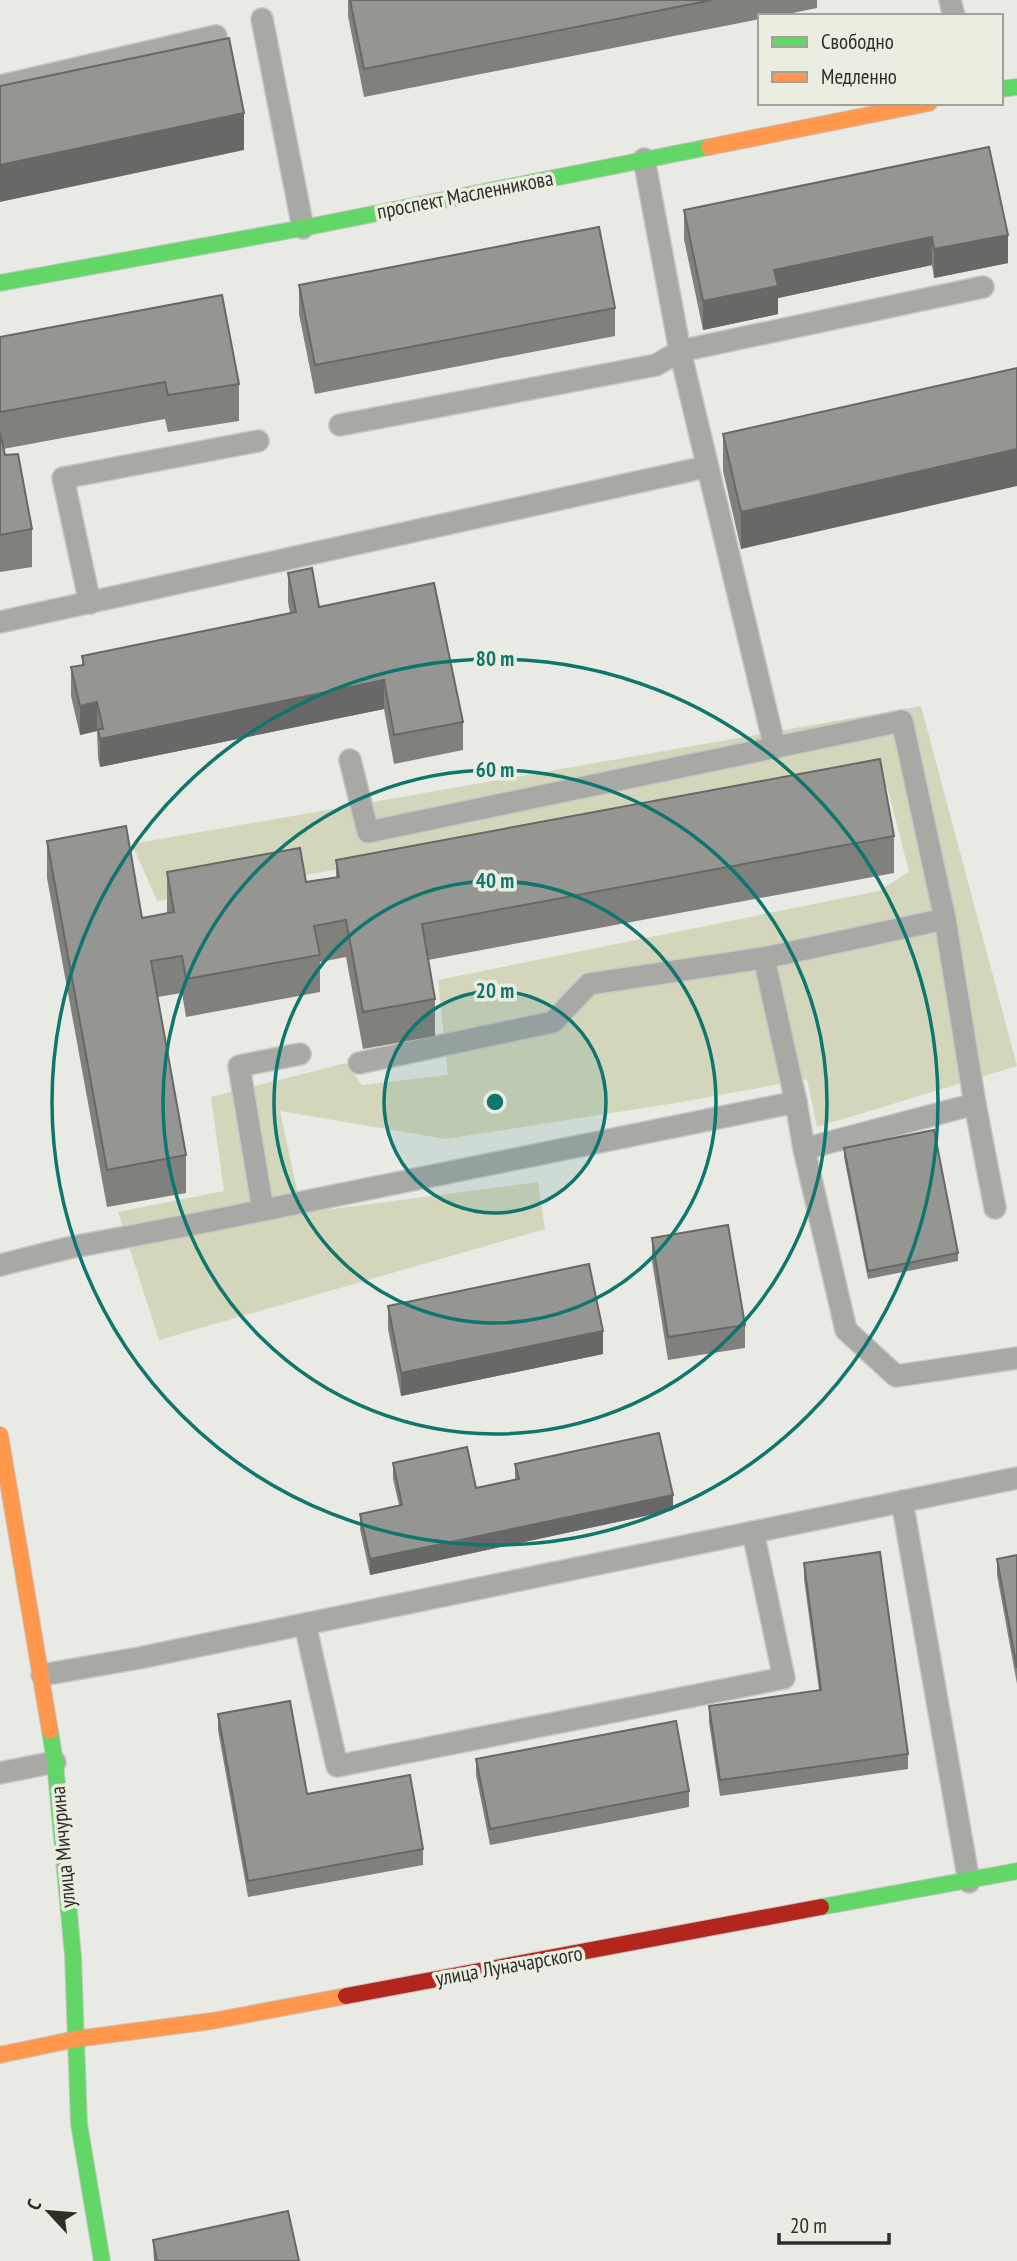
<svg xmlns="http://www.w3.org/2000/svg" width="1017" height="2261" font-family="'PT Sans Narrow',sans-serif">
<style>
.green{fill:#d4d6bb}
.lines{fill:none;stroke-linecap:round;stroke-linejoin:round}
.lane-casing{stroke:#c7c8c3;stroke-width:24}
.fast-casing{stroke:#c7c8c3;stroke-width:18}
.slow-casing{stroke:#c7c8c3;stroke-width:18}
.jam-casing{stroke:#c7c8c3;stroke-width:18}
.lane{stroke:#a8a8a5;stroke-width:21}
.fast{stroke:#63d668;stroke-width:16}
.slow{stroke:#ff974d;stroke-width:16}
.jam{stroke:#b3261e;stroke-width:16}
.wall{fill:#80817d}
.shaded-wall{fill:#686966}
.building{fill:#959691;stroke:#686966;stroke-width:2}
.ring{fill:none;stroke:#0f766e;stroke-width:3.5}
.labels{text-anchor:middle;stroke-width:7;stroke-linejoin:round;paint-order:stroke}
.street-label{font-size:21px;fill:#2f2f2a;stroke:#ebede0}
.centre{fill:#0f766e;stroke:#ebede0;stroke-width:3.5}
.ring-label{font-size:21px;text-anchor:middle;font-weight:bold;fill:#0f766e;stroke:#ebede0;stroke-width:7;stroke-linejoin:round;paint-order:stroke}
</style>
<rect width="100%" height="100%" fill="#e9eae3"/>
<polygon class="green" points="921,706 1017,1066 817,1127 807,1079 682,1102 446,1139 280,1111 302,1213 538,1182 545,1229 159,1340 118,1212 224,1191 211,1097 346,1063 362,1085 448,1075 438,980 879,891 909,872 888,789 860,778 157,901 132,844"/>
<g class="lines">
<defs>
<g id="lane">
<polyline points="950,0 954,16"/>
<polyline points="262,19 303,228"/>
<polyline points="0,86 216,36"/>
<polyline points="644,159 680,351 775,748"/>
<polyline points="340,425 656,365 680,351 983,287"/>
<polyline points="90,603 63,478 258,441"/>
<polyline points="0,622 706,467"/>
<polyline points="764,958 945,919"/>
<polyline points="359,1063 553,1022 589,984 764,958 796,1102"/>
<polyline points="975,1104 995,1208"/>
<polyline points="804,1149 846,1330 896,1376 1017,1358"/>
<polyline points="263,1210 239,1066 300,1054"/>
<polyline points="0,1265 68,1248 205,1222 796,1102 804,1149 975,1104 945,919 902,721 368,832 350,760"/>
<polyline points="902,1501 969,1882"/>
<polyline points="305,1624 337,1766 784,1678 753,1532"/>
<polyline points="42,1675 139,1658 1017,1478"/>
<polyline points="0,1773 55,1762"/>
</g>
<g id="fast">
<polyline points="1001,89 1017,87"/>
<polyline points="0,283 303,228 709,147"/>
<polyline points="50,1731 55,1762 73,1956 79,2124 102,2261"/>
<polyline points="821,1907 1017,1871"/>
</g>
<g id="slow">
<polyline points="709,147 929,103"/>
<polyline points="0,1435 50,1731"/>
<polyline points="0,2055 76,2039 212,2021 346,1996"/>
</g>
<polyline id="jam" points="346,1996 821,1907"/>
</defs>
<use href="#lane" class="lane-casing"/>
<use href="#fast" class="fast-casing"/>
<use href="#slow" class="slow-casing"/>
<use href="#jam" class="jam-casing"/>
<use href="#lane" class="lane"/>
<use href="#fast" class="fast"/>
<use href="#slow" class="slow"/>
<use href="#jam" class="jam"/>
</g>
<g class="wall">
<polygon points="348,0 817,0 817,8 778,16 760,16 760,19 364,97 348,16"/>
<polygon points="989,147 1008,263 934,278 932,265 778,298 778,314 703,330 684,239 684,210"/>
<polygon points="299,285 615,308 615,336 315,394 299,314"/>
<polygon points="0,337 239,384 239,421 168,432 165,419 3,449 5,455 32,529 32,567 0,572"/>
<polygon points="1017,368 741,549 723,471 723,434"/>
<polygon points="288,573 319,607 463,722 463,750 394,764 384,709 100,767 98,758 97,731 80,735 71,696 71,667 82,665 82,656 290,613 288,602"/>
<polygon points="894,836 894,873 428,960 435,999 435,1036 363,1049 346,957 320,962 320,992 186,1017 182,993 157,997 186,1155 186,1193 107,1207 47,878 47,841 142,918 167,913 167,872 306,882 336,877 336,860"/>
<polygon points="844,1148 958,1253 958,1261 868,1279 844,1157"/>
<polygon points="652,1238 745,1325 745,1348 668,1360 652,1261"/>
<polygon points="388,1306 603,1354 401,1396 388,1329"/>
<polygon points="393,1463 476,1488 515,1479 515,1464 673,1510 370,1575 360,1529 360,1514 399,1505 393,1479"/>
<polygon points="1017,1555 1017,1684 997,1575 997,1559"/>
<polygon points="804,1563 908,1754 908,1769 720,1796 709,1722 709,1706 819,1690 804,1579"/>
<polygon points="218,1714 307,1794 423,1849 423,1865 248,1897 218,1730"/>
<polygon points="476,1759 689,1791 689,1807 490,1845 476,1775"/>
<polygon points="153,2240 299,2261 154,2261"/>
</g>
<g class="shaded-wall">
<polygon points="244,113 244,150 0,202 0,165"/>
<polygon points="1008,235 1008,263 934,278 934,249"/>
<polygon points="932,237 932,265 778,298 778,314 703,330 703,301 774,270"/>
<polygon points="1017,449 1017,486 741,549 741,512"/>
<polygon points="384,680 384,709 100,767 100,739"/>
<polygon points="97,702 97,731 80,735 80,706"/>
<polygon points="603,1331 603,1354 401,1396 401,1373"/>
<polygon points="673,1495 673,1510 370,1575 370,1559"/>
</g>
<g class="building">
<polygon points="350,0 712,0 364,69"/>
<polygon points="229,38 244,113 0,165 0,86"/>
<polygon points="989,147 1008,235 934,249 932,237 774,270 778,286 703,301 684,210"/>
<polygon points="599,227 615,308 315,365 299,285"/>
<polygon points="222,295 239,384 168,395 165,382 0,412 0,337"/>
<polygon points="1017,368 1017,449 741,512 723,434"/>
<polygon points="0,433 5,455 18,454 32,529 0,535"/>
<polygon points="312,568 319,607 434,583 463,722 394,735 384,680 100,739 98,729 103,729 97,702 80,706 71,667 84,665 82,656 296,612 288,573"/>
<polygon points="880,759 894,836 422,924 435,999 363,1012 346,920 314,926 320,955 186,979 182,956 151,961 186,1155 107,1170 47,841 126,826 142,918 174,912 167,872 300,848 306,882 339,877 336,860"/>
<polygon points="934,1130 958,1253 868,1271 844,1148"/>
<polygon points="728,1225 745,1325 668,1337 652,1238"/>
<polygon points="589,1264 603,1331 401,1373 388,1306"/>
<polygon points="659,1433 673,1495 370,1559 360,1514 402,1505 393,1463 467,1447 476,1488 519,1479 515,1464"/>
<polygon points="880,1552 908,1754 720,1780 709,1706 821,1690 804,1563"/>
<polygon points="1017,1555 1017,1668 997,1559"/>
<polygon points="290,1701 307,1794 410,1775 423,1849 248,1881 218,1714"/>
<polygon points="676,1721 689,1791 490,1829 476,1759"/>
<polygon points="288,2211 299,2261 157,2261 153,2240"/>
</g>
<circle cx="495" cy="1102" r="111" fill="#0f766e" fill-opacity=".12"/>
<g class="ring">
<circle cx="495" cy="1102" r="111"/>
<circle cx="495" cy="1102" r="221"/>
<circle cx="495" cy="1102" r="332"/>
<circle cx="495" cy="1102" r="443"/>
</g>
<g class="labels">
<g class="street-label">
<text transform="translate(465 195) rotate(-11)" y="7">проспект Масленникова</text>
<text transform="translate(63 1847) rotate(-95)" y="7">улица Мичурина</text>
<text transform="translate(509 1966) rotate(-10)" y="7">улица Луначарского</text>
</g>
</g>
<circle cx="495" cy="1102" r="10" class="centre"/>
<g class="ring-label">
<text x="495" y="666">80 m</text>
<text x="495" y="777">60 m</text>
<text x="495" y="888">40 m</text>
<text x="495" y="998">20 m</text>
</g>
<rect x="758" y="14" width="245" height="91" fill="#ebede0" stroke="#a0a197" stroke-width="2"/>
<rect x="772" y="37" width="35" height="10" fill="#63d668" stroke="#a0a197" stroke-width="2"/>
<text x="821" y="49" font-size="21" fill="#2f2f2a">Свободно</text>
<rect x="772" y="72" width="35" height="10" fill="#ff974d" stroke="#a0a197" stroke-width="2"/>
<text x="821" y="84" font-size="21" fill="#2f2f2a">Медленно</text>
<g transform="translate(49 2212) rotate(296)" stroke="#ebede0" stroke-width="5" paint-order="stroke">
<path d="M0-5L12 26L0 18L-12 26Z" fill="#2f2f2a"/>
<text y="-10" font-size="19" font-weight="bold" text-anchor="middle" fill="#2f2f2a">С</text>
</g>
<path d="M779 2233v10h110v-10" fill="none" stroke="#2f2f2a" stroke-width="3.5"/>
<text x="790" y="2233" font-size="21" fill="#2f2f2a" stroke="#ebede0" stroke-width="5" paint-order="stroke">20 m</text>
</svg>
